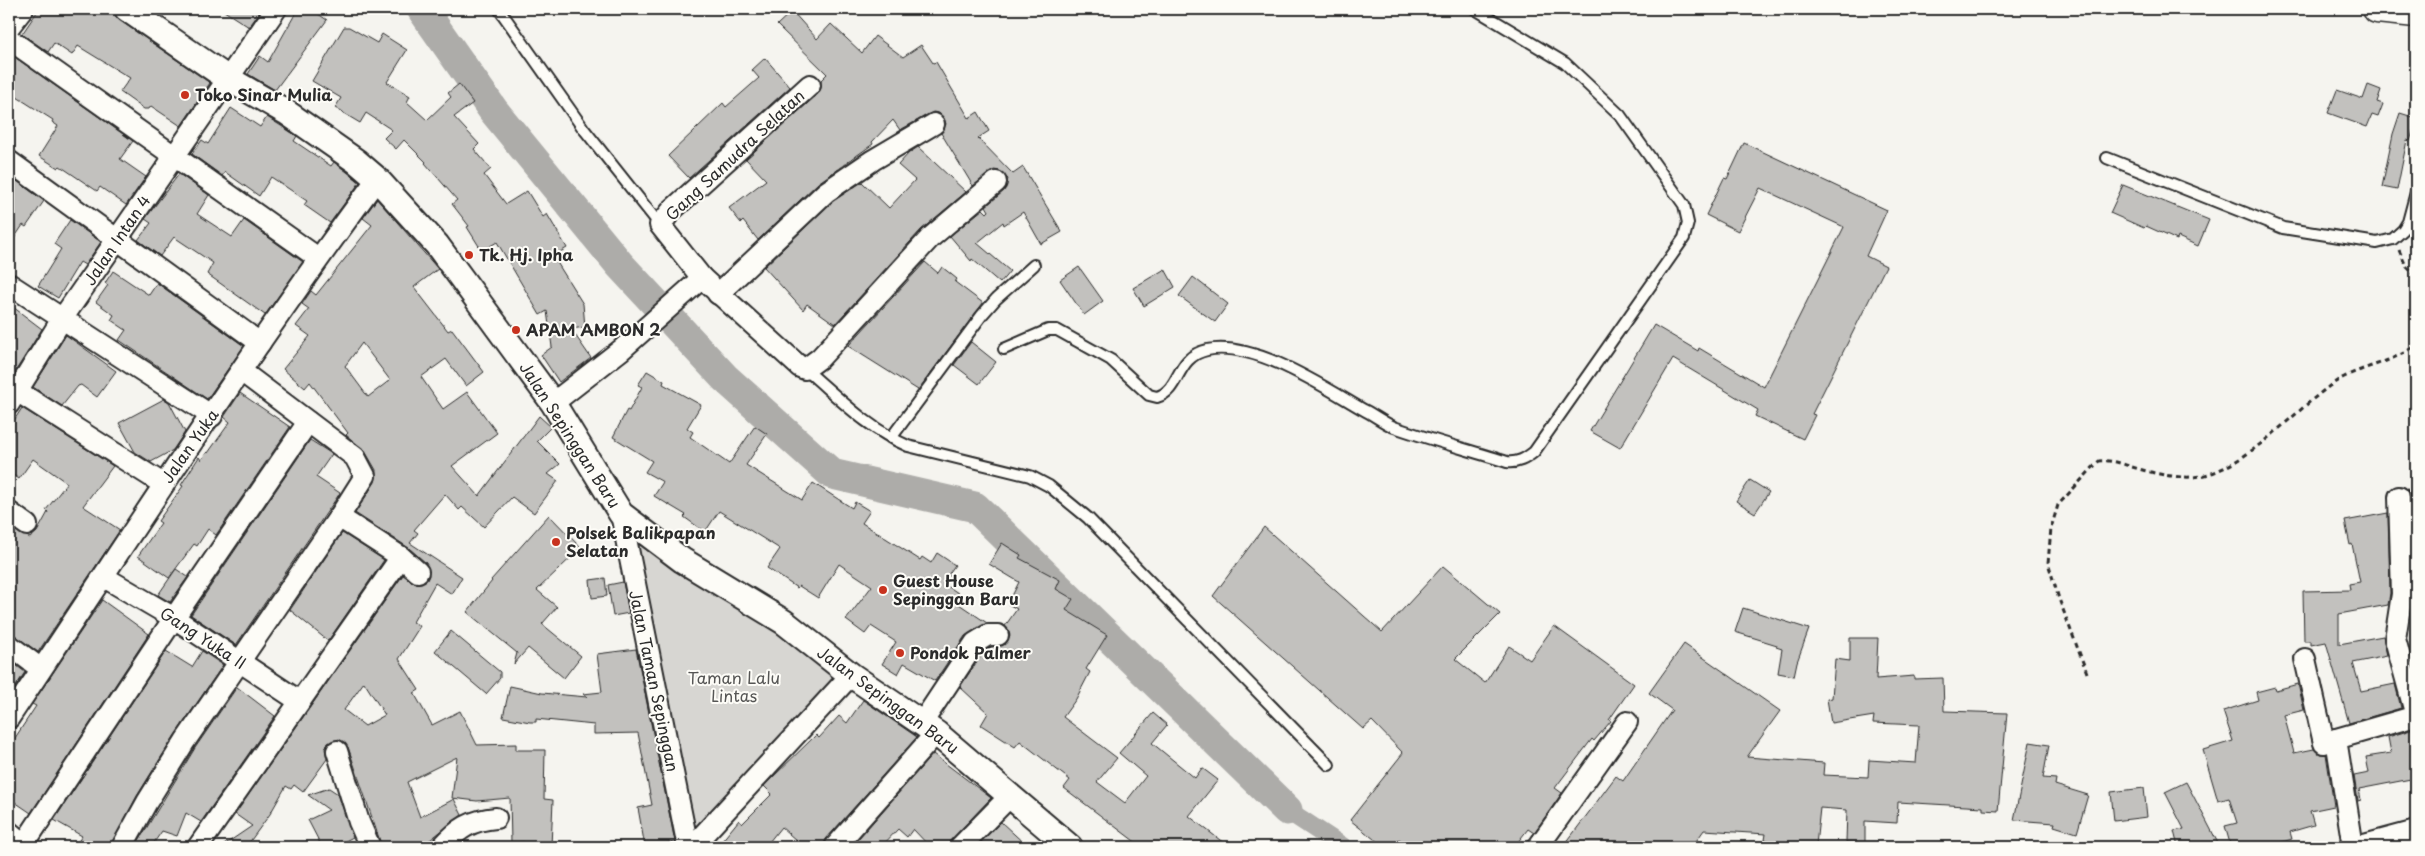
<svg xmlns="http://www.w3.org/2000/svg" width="2425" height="856" font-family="'Playpen Sans',sans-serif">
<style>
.green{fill:#d7d6d2;stroke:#81807e}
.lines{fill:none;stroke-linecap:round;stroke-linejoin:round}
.canal{stroke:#adaca9;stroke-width:19}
.river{stroke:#adaca9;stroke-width:31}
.building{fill:#c2c1be;stroke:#2b2b2b;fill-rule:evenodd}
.service-casing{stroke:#2b2b2b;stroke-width:14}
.minor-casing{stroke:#2b2b2b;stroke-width:24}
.tertiary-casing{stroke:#2b2b2b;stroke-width:28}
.trunk-casing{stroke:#2b2b2b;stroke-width:31}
.path{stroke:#2b2b2b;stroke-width:3;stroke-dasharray:5 4;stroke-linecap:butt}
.service{stroke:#fdfcf7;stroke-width:10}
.minor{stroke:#fdfcf7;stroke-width:20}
.tertiary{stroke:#fdfcf7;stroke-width:24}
.trunk{stroke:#fdfcf7;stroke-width:28}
.poi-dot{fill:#c8321e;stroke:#fdfcf7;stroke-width:2}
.labels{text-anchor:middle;stroke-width:4;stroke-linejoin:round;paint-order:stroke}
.poi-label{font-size:16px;font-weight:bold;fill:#2b2b2b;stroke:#fdfcf7;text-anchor:start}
.street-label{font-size:16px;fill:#2b2b2b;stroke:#fdfcf7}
.park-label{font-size:16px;fill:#565655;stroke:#fdfcf7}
</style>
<rect width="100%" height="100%" fill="#f5f4ef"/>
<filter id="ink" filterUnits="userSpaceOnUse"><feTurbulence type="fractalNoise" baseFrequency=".02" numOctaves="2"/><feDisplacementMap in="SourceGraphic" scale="10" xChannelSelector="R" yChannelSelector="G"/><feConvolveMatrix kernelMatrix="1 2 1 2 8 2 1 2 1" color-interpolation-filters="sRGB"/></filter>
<g filter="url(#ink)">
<polygon class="green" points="634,537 839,675 695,831"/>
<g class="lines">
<polyline class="canal" points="1287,810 1343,847"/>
<polyline class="river" points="422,9 493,110 620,265 725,378 832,474 975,507 1287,810"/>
</g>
<g class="building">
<polygon points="39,9 113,9 119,20 210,83 181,126 151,106 149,109 144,109 120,92 130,78 78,46 72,55 54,43 48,52 22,34"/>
<polygon points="221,9 262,9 249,27"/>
<polygon points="298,9 311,9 327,20 275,90 248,74 260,56 268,62"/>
<polygon points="792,11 817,39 831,24 862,53 875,36 903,57 921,45 933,63 936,62 969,118 978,112 989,131 978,138 1013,174 1023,167 1062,232 1041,244 1023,212 1004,225 1003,222 977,243 1010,271 1000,283 972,259 971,261 950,236 983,209 987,213 989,211 986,206 1004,191 1008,179 1000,171 994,170 973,186 941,133 946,124 944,118 939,113 933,112 900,130 893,120 872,142 873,144 818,183 758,240 743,221 741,223 729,208 766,180 746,159 818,94 821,88 821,80 827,74 777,25"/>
<polygon points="344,27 349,27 377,43 382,34 407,50 387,82 410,96 407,102 427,120 451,97 448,93 459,84 473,103 454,117 479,144 474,149 491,169 484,175 506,204 527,191 543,217 547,214 567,248 553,256 583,304 585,327 571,329 591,358 559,382 541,355 552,347 547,311 540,315 497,242 482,251 467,227 469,226 452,204 457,200 425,163 426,162 404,140 396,149 384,138 392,130 366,113 360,123 335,108 341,98 312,81"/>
<polygon points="9,53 133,141 120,159 146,177 126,205 100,187 97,191 60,166 58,168 39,156 58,126 52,122 53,120 9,92"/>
<polygon points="765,58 790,87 689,178 668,156 723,103 726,107 759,78 752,70"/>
<polygon points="2368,85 2381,90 2377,102 2383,104 2378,117 2372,115 2367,127 2328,113 2337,90 2363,99"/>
<polygon points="231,108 260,127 267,117 297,136 294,141 331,166 334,162 360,182 330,223 304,205 307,201 271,177 259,196 225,172 222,176 192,154 202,140 208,144"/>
<polygon points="2400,113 2416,118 2416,122 2410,141 2407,140 2397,190 2382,187 2393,134"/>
<polygon points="1744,143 1887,210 1866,256 1886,266 1812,414 1815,415 1803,439 1755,416 1758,410 1673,359 1620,448 1590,431 1654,325 1698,351 1699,348 1764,387 1844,227 1760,188 1738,231 1706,215 1724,178 1727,179"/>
<polygon points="918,147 966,192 921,230 835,324 807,304 803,310 764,267 833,201 862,182 889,208 915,180 898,165 909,153"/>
<polygon points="179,174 209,195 197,214 232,237 244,220 303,262 265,315 207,274 213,263 174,237 160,256 138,240 151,223 145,219"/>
<polygon points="9,175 44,201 26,227 23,225 9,246"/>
<polygon points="2123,185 2209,220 2198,246 2178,237 2177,240 2146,226 2144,228 2110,213"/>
<path d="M377,199L438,269L414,287L448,331L452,329L484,372L466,386L446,359L421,377L443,409L467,392L497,433L452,466L479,496L539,416L551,427L537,441L560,464L548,474L558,481L534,513L512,497L484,527L462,507L459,510L445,494L414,530L418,533L410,543L462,577L452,594L435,583L413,622L420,626L399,659L419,690L414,693L432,725L460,711L477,745L516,744V750H545L544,799L553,800L551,847H524V842L511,843L510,798L477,801L452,798L457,757L407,782L420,817L454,799L462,815L426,843L427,847H382L348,747L339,739L328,743L325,749L327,759L303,792L294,785L291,789L286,786L270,814L246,847H221L252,826L235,814L403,575L416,584L427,580L429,575L426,563L409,548L355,513L375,482L376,470L365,451L346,435L348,433L310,382L305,388L283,369L310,336L296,326L309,309L302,304L311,291L316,295L372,225L363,218ZM362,343L390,380L368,397L345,366ZM364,682L385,715L365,726L344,710Z"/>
<polygon points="70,220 101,242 85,265 80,262 58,298 38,286 61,249 54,244"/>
<polygon points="925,262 938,273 942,267 957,279 955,282 983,303 918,390 848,346"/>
<polygon points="1079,267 1103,301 1084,315 1060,280"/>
<polygon points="1165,269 1175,287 1144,306 1133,288"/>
<polygon points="113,271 149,295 157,283 244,346 207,399 119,340 126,330 111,320 114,315 96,302 108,285 105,283"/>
<polygon points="1193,277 1228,304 1215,322 1179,296"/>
<polygon points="9,304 42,329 13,375 9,373"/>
<polygon points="66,335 116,371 97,397 81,385 78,386 62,406 33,387"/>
<polygon points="971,342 996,362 979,384 954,365"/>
<polygon points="647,371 664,381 663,384 701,405 687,428 693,432 690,437 729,464 755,426 767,434 746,465 802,500 813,483 852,508 855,502 870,511 862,523 920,560 922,557 931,563 937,553 955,565 948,575 952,577 946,585 958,593 953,600 987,623 965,636 935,681 904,663 898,674 882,664 896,642 871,626 865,634 846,620 872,586 839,564 818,598 799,586 797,588 767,568 780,549 719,511 705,532 684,517 686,515 654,496 663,482 645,472 652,461 613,437 627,410 629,411 642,387 638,385"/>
<polygon points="240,393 290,427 216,535 208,529 197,546 194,544 169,578 138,556 161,523 158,521 183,486 181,485 199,457 201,460 207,452 208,453 230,422 224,417"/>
<polygon points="164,399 169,402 185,432 173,450 151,462 135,452 119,423"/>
<polygon points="22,408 113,466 83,506 120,530 38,652 16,636 9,633 9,526 30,538 37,532 48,512 46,510 67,483 33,459 19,479 9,472 9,428"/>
<polygon points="310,440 332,454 316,477 340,493 236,645 191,615"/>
<polygon points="1750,480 1769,492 1755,513 1736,501"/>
<polygon points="2388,513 2390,593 2388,605 2339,614 2339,644 2383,636 2387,656 2353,663 2361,691 2395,684 2401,708 2349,723 2326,642 2311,645 2311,641 2304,641 2303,591 2350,590 2349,584 2360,582 2352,544 2350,545 2345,521"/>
<polygon points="549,515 581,548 537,590 557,607 542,624 581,656 564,678 528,648 514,664 517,653 467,612 492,581 491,580"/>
<polygon points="1264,527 1382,632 1443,566 1500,614 1455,659 1485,683 1509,646 1530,660 1554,626 1634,684 1609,720 1611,721 1594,741 1592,739 1555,788 1562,793 1534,833 1528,829 1514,847 1411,847 1399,839 1393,847 1384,847 1350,820 1403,753 1372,721 1363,729 1213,596"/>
<polygon points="342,533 384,560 328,641 290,610"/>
<polygon points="1002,543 1021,555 1019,558 1060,580 1056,589 1073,599 1066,610 1107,635 1086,669 1090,672 1076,699 1063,717 1117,758 1097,782 1125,803 1146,776 1119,753 1153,713 1167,725 1152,743 1195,778 1202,768 1218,780 1189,816 1229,847 1142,847 1064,788 1070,780 1020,741 1015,747 981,725 988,713 960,687 983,652 991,647 1003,645 1008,640 1010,635 1005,626 1017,609 1008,604 1019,582 989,564"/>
<polygon points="176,569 188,577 170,602 158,595"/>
<polygon points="605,578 607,596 592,598 590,580"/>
<polygon points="623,582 629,613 613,616 608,585"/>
<polygon points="102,600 149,634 31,813 9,798 9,747 36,706 32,704"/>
<polygon points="1743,608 1809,629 1797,662 1794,676 1778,673 1782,649 1776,647 1777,645 1735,632"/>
<polygon points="451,631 500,672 500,678 486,694 435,651"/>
<polygon points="1850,638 1878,638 1876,679 1914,676 1914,679 1943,678 1944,711 2007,713 1998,811 1983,810 1983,807 1898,802 1897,823 1865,821 1865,843 1846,842 1847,810 1820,808 1816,845 1765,840 1766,834 1704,830 1692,847 1563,847 1616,776 1623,781 1672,710 1649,693 1684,644 1780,711 1747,757 1824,763 1823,775 1868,777 1869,760 1916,763 1919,725 1873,723 1874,716 1831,723 1827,699 1832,698 1835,659 1850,661"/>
<polygon points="636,649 675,842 645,847 638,808 652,805 638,733 594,734 594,725 536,719 536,722 530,722 503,717 510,686 542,693 587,697 583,694 602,692 597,654"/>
<polygon points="166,651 192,667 202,651 223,665 175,735 137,796 110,847 74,847 82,836 54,820"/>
<polygon points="9,660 25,672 11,694 9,693"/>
<polygon points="2298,684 2304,710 2284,715 2294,753 2314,749 2321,754 2326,754 2334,806 2310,811 2314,825 2290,832 2292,839 2266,847 2231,847 2225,826 2237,823 2229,798 2218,801 2203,750 2233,741 2223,711 2258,700 2256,692 2275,687 2276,690"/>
<polygon points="237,687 275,716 201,822 186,813 177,836 162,831 151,847 135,847 195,748"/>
<polygon points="863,700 917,737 826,839 823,847 804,847 781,827 765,847 717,847 739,820 742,824 772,794 764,786 773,777 816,735 819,738 839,716 847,723"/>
<polygon points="2414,729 2416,739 2416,778 2359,789 2361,800 2358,801 2354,776 2369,773 2366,757 2391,753 2388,737"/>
<polygon points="2030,742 2049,745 2043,778 2056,779 2055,785 2088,795 2077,833 2054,826 2055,823 2014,820"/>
<polygon points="933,754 991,798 952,839 948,847 930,847 913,829 907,837 898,829 881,847 851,847"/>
<polygon points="2186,782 2195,799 2220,847 2178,847 2174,831 2184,829 2165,792"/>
<polygon points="329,788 338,794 353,837 334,847 322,847 308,820 329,810 308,795"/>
<polygon points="2144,788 2147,817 2114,821 2111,792"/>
<polygon points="1001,822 1028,847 980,847 978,845"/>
</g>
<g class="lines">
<defs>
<g id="service">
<polyline points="499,9 583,128 660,225"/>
<polyline points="2107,158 2283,228 2377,243 2393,239 2403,230 2408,222 2416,192"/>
<path d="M1004,349L1048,330H1057L1111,360L1149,395L1157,397C1181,390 1175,357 1207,350C1254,340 1324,387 1364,410C1374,415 1384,423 1394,427C1431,440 1469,450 1507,462C1518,463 1525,459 1534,452L1684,238L1688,223L1684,205L1620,115L1565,63L1475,9"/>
<path d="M805,369C838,397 868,429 908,446L1030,476L1049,486L1088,518L1329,765"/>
<polyline points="891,438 982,315 996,299 1034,265"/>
</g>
<g id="minor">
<polyline points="9,27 23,9"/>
<polyline points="9,39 318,258"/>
<polyline points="810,85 672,210 660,225 702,278 800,367 805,369 820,358 930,238 996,182"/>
<polyline points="9,161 260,343"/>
<polyline points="9,284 212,416"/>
<polyline points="718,294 826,192 873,160 934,124"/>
<polyline points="241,371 355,457 365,476 339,517"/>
<polyline points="9,386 163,484"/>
<polyline points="553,403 621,350 702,278"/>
<polyline points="9,404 62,319 276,9"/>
<polyline points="9,512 27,525"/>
<polyline points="621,514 688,847"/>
<polyline points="104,577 174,618 299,701"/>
<polyline points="9,645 41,669"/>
<polyline points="2305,659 2324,743 2336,739"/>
<path d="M9,718C130,537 247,354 377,179"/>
<polyline points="922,723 975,643 988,635 998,635"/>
<polyline points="337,751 359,822 370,847"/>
<polyline points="9,832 27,847"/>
<polyline points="24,844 174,618 308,422"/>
<polyline points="122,847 147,802 185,741 339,517 401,557 418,572"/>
<polyline points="198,847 401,557"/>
<path d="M442,847C458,829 471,820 496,818"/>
<polyline points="692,847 851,675"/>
<polyline points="835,847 936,733"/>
<polyline points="960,847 1010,796"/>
<polyline points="1538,847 1627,722"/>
<polyline points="2353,847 2336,739 2416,716 2395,639 2402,594 2399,497"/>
</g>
<g id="tertiary">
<polyline points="127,9 227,78 286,112 356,161 377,179 437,245 553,403 621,514 682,560 784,622 851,675 936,733 1070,847"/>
<polyline points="2364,847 2416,833"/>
</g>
<polyline id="trunk" points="2377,9 2416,13"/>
</defs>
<use href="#service" class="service-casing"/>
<use href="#minor" class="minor-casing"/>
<use href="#tertiary" class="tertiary-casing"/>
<use href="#trunk" class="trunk-casing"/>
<g class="path">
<polyline points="2399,250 2406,266 2416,276"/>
<path d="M2087,673L2059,599L2048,563L2051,528L2058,505L2099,461C2113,460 2120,463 2132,467C2152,473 2173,478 2193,477C2240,474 2293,412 2331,385C2359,365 2388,366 2416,345"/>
</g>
<use href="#service" class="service"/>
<use href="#minor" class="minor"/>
<use href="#tertiary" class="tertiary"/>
<use href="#trunk" class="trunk"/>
</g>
</g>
<g class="poi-dot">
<circle cx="185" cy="95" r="5"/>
<circle cx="469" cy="255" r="5"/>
<circle cx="516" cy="330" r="5"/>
<circle cx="556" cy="542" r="5"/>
<circle cx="883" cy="590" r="5"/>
<circle cx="900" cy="653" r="5"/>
</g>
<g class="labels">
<g class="poi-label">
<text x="195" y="101">Toko Sinar Mulia</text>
<text x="479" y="261">Tk. Hj. Ipha</text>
<text x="526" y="336">APAM AMBON 2</text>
<text x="566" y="539">Polsek Balikpapan<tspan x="566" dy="18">Selatan</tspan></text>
<text x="893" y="587">Guest House<tspan x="893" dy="18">Sepinggan Baru</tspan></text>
<text x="910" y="659">Pondok Palmer</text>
</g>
<g class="street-label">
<text transform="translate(735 155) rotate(-43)" y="6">Gang Samudra Selatan</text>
<text transform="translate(117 240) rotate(-56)" y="6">Jalan Intan 4</text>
<text transform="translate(570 435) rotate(57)" y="6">Jalan Sepinggan Baru</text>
<text transform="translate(190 446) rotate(-55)" y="6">Jalan Yuka</text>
<text transform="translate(203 638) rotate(33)" y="6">Gang Yuka II</text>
<text transform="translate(654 681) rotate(78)" y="6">Jalan Taman Sepinggan</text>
<text transform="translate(888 700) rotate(36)" y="6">Jalan Sepinggan Baru</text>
</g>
<g class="park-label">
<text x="734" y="684">Taman Lalu<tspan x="734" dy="18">Lintas</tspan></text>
</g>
</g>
<rect width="2425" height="856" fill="none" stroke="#fdfcf7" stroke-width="30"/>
<rect x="15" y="15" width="2395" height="826" fill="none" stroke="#2b2b2b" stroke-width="2" filter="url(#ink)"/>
</svg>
